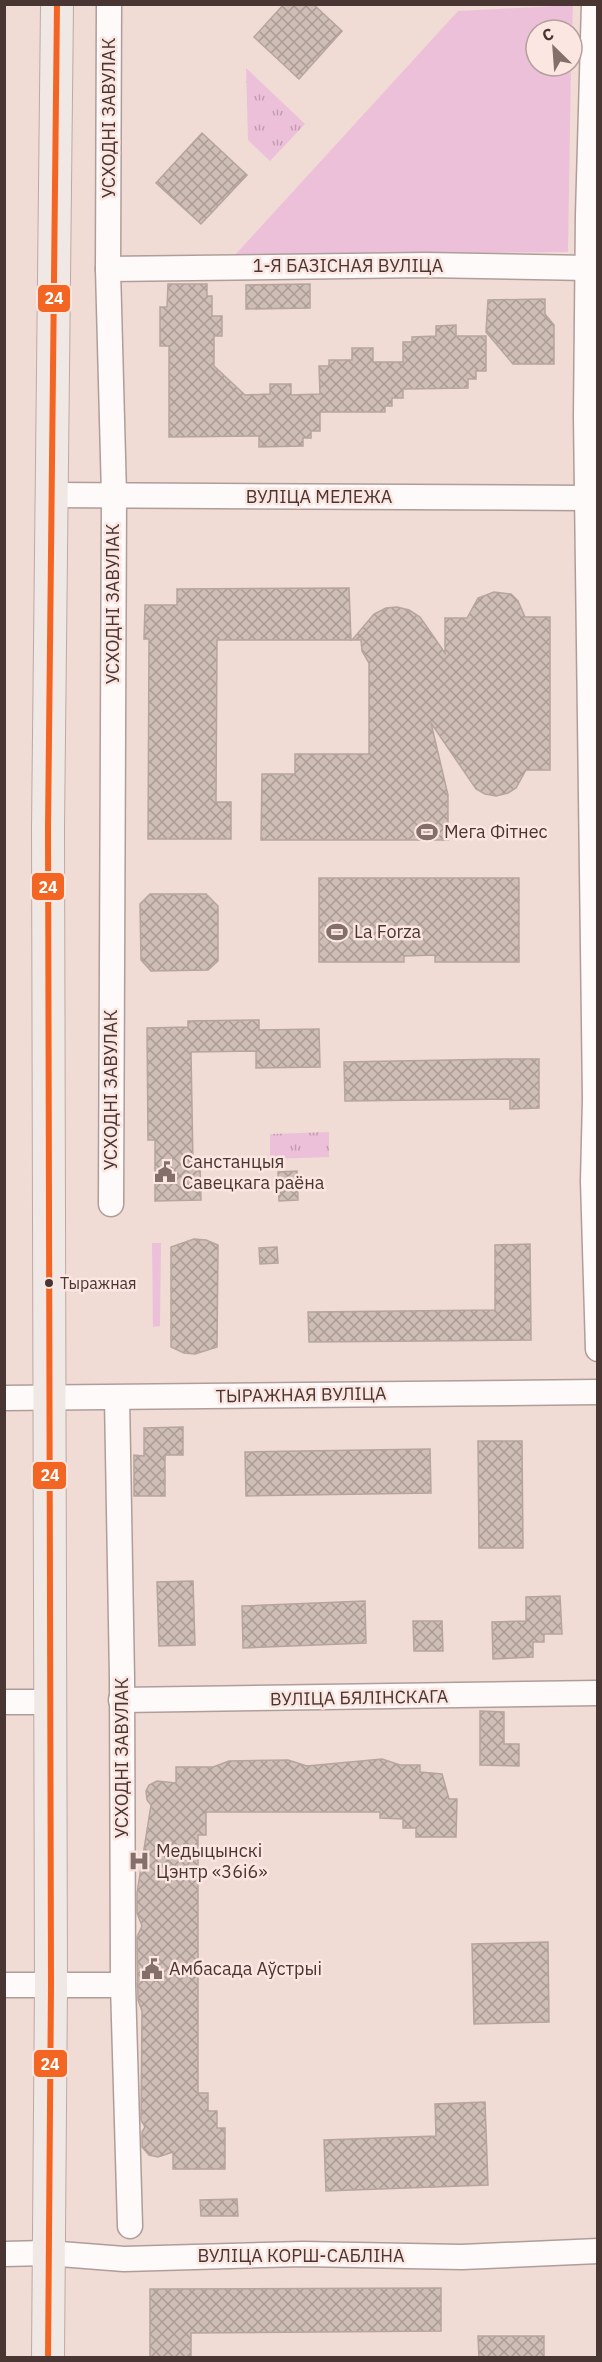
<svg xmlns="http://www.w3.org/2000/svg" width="602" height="2362" font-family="'IBM Plex Sans',sans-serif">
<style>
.grass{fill:#edc0da}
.park{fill:url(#park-tufts)}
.building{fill:url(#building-cross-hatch);stroke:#b6a59d;stroke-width:1.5}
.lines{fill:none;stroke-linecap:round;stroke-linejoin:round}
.minor-casing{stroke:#b09d99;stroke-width:27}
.major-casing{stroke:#bda9a4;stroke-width:34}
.minor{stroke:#fdfaf9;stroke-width:24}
.major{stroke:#f0e8e5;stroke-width:32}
.bus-1-casing{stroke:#fbe6e1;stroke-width:10}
.bus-1{stroke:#f26522;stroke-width:6}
.bus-dot{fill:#493531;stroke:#fbe6e1;stroke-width:2}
.labels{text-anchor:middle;stroke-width:5;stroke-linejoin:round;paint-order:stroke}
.bus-label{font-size:16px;fill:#493531;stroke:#fbe6e1;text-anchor:start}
.street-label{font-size:18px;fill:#493531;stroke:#fbe6e1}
.poi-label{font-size:18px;fill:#493531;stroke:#fbe6e1;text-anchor:start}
.line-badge{stroke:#fbe6e1;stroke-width:2}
.badge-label{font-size:16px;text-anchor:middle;font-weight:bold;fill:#fff}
</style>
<defs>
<pattern id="park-tufts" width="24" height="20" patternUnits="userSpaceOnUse" patternTransform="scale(1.5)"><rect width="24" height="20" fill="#edc0da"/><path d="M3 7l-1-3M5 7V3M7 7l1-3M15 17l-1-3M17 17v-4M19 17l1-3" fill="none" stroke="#c29db1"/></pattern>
<pattern id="building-cross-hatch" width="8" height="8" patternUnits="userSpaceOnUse" patternTransform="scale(1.5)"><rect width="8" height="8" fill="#cfbeb6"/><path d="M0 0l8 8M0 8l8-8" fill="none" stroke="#aa9b95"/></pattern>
</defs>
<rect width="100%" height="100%" fill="#f1dbd5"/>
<g class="grass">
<polygon points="573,5 572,35 572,30 536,30 536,66 571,66 568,252 235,255 458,11"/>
<polygon points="152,1243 161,1243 160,1326 153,1327"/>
</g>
<g class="park">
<polygon points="246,68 305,124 270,161 248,140"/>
<polygon points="329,1132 329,1157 270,1159 270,1134"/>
</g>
<g class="building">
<polygon points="284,4 313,4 342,31 299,79 254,37"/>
<polygon points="202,133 247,175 201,224 156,183"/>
<polygon points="168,284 207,284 207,296 212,296 212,316 222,316 222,336 214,336 214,366 245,395 270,394 270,384 291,384 291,395 320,394 319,366 329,366 329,360 352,360 352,348 373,348 373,362 403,362 403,342 412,342 412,337 436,336 436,326 456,325 456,336 486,336 486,371 476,371 476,379 468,379 468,388 403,389 403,398 392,398 392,406 385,406 385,412 320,412 320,431 311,431 311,438 303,438 303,446 259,447 259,436 169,437 169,346 160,346 160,307 167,307"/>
<polygon points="310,284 310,308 246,309 246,285"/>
<polygon points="545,299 545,314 554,325 554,364 513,364 486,332 488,300"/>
<polygon points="349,588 351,640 217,640 216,802 231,802 231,839 148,839 149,639 144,639 145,605 177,605 177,589"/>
<polygon points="494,592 511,594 518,601 525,617 550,617 550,770 526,770 516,788 508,793 496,796 485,794 476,789 431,723 448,795 448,840 261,840 262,774 295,774 295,754 369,754 369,663 362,651 361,640 352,640 374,614 386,608 397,607 409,610 420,617 445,653 445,618 467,618 478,598"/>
<polygon points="319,878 519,878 519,962 435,962 435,955 404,956 404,962 319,962"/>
<polygon points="150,894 206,894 218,906 218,961 208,970 151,971 141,960 140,904"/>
<polygon points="259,1020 259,1030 319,1029 320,1067 256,1068 256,1051 191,1052 193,1164 200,1164 201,1200 155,1201 155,1140 148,1140 147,1028 188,1027 188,1021"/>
<polygon points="505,1059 539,1059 539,1108 510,1109 510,1099 345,1101 344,1062"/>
<polygon points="297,1171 298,1200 279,1201 278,1172"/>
<polygon points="194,1239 206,1240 218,1245 217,1347 195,1354 184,1353 171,1347 171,1247"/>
<polygon points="530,1244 531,1340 309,1342 308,1312 495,1310 495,1245"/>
<polygon points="277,1247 278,1263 260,1264 259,1248"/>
<polygon points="183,1427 183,1455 165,1455 165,1496 134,1496 134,1455 144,1456 144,1428"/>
<polygon points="478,1441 522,1441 523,1548 479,1548"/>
<polygon points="430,1449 431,1493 246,1496 245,1452"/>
<polygon points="193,1581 195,1645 159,1646 157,1582"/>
<polygon points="560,1596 562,1634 544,1634 544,1642 533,1642 533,1657 493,1659 492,1622 526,1621 526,1597"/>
<polygon points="365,1601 366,1643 243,1648 242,1606"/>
<polygon points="413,1621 442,1621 443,1651 414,1651"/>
<polygon points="480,1711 504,1712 504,1744 519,1744 519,1766 480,1765"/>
<polygon points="382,1759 400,1765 420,1765 420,1772 442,1774 449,1799 457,1799 456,1837 416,1837 416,1828 403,1828 403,1819 380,1818 380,1812 206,1812 206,1835 198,1835 198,2093 208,2093 208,2111 217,2111 217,2128 225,2128 225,2169 173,2169 173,2152 158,2157 149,2155 142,2147 142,2132 145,2127 141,2120 142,2011 138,2000 137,1937 142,1926 137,1913 137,1893 151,1805 147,1800 146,1791 149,1785 157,1781 176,1783 176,1767 213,1767 229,1761 288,1760 307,1766"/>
<polygon points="548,1942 549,2022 474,2024 472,1944"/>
<polygon points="485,2102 488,2185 326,2191 324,2140 436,2136 435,2104"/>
<polygon points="237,2199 238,2216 201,2216 200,2200"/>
<polygon points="441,2288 441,2331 191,2333 191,2358 150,2358 150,2289"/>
<polygon points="478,2336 544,2336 544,2358 479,2358"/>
</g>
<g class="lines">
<defs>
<g id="minor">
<polyline points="109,4 108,269 114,495 111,1204"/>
<polyline points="594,4 588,215 586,417 595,1099 593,1181 598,1349"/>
<polyline points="108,269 425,265 588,268"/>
<polyline points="52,495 587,498"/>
<polyline points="4,1398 598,1392"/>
<polyline points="117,1398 122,1678 123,1985 130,2226"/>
<polyline points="121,1700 598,1693"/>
<polyline points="4,1702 49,1702"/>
<polyline points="4,1985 123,1985"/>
<polyline points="4,2254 47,2253 124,2259 303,2254 462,2257 598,2251"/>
</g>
<polyline id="major" points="48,2358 51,1985 48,828 57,4"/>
</defs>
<use href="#minor" class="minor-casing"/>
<use href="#major" class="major-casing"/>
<use href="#minor" class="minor"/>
<use href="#major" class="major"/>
<defs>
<polyline id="bus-1" points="48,2358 51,1985 48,828 57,4"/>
</defs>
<use href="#bus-1" class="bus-1-casing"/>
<use href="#bus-1" class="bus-1"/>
</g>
<defs>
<symbol id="stadium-bare" viewBox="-9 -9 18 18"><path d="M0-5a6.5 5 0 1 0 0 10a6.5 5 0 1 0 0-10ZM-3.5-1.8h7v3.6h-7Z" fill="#846f6a" stroke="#fbe6e1" stroke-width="2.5" paint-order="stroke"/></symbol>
<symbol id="civic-bare" viewBox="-9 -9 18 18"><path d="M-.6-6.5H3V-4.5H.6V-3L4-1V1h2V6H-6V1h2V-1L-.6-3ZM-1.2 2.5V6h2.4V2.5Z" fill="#846f6a" stroke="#fbe6e1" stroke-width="2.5" paint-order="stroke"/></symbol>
<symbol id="hospital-bare" viewBox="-9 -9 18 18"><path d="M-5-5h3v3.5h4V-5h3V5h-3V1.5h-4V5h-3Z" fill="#846f6a" stroke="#fbe6e1" stroke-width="2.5" paint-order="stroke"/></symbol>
</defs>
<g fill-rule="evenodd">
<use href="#stadium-bare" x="412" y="817" width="30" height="30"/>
<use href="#stadium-bare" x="322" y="917" width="30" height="30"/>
<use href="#civic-bare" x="150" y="1157" width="30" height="30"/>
<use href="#hospital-bare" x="124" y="1846" width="30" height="30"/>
<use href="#civic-bare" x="137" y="1954" width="30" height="30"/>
</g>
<circle class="bus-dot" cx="49" cy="1283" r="5"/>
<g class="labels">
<g class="bus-label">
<text x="60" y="1289">Тыражная</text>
</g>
<g class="street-label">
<text transform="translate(109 118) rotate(-90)" y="6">УСХОДНІ ЗАВУЛАК</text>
<text x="348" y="272">1-Я БАЗІСНАЯ ВУЛІЦА</text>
<text x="319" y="503">ВУЛІЦА МЕЛЕЖА</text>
<text transform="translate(113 604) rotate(-90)" y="6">УСХОДНІ ЗАВУЛАК</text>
<text transform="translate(111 1090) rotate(-90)" y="6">УСХОДНІ ЗАВУЛАК</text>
<text transform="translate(301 1395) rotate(-1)" y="6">ТЫРАЖНАЯ ВУЛІЦА</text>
<text transform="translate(359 1698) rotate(-1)" y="6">ВУЛІЦА БЯЛІНСКАГА</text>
<text transform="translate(122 1758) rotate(-90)" y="6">УСХОДНІ ЗАВУЛАК</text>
<text x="301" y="2262">ВУЛІЦА КОРШ-САБЛІНА</text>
</g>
<g class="poi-label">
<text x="444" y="838">Мега Фітнес</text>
<text x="354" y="938">La Forza</text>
<text x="182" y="1168">Санстанцыя<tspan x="182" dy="21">Савецкага раёна</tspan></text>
<text x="156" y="1857">Медыцынскі<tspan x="156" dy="21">Цэнтр «36і6»</tspan></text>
<text x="169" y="1975">Амбасада Аўстрыі</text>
</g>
</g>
<g class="line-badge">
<rect x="37" y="284" width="34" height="29" rx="6" fill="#f26522"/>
<rect x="31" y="872" width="34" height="29" rx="6" fill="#f26522"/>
<rect x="32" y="1461" width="35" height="29" rx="6" fill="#f26522"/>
<rect x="33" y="2049" width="35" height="29" rx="6" fill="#f26522"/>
</g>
<g class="badge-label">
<text x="54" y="304">24</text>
<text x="48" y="893">24</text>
<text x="50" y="1481">24</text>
<text x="50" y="2070">24</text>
</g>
<rect width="602" height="2362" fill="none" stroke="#493531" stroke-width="12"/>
<g transform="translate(554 48) rotate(335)"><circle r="28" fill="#fbe6e1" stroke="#b49f9b" stroke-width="1.5"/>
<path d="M0-4.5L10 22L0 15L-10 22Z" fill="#846f6a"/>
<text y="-9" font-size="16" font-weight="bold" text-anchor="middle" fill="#493531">С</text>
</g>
</svg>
